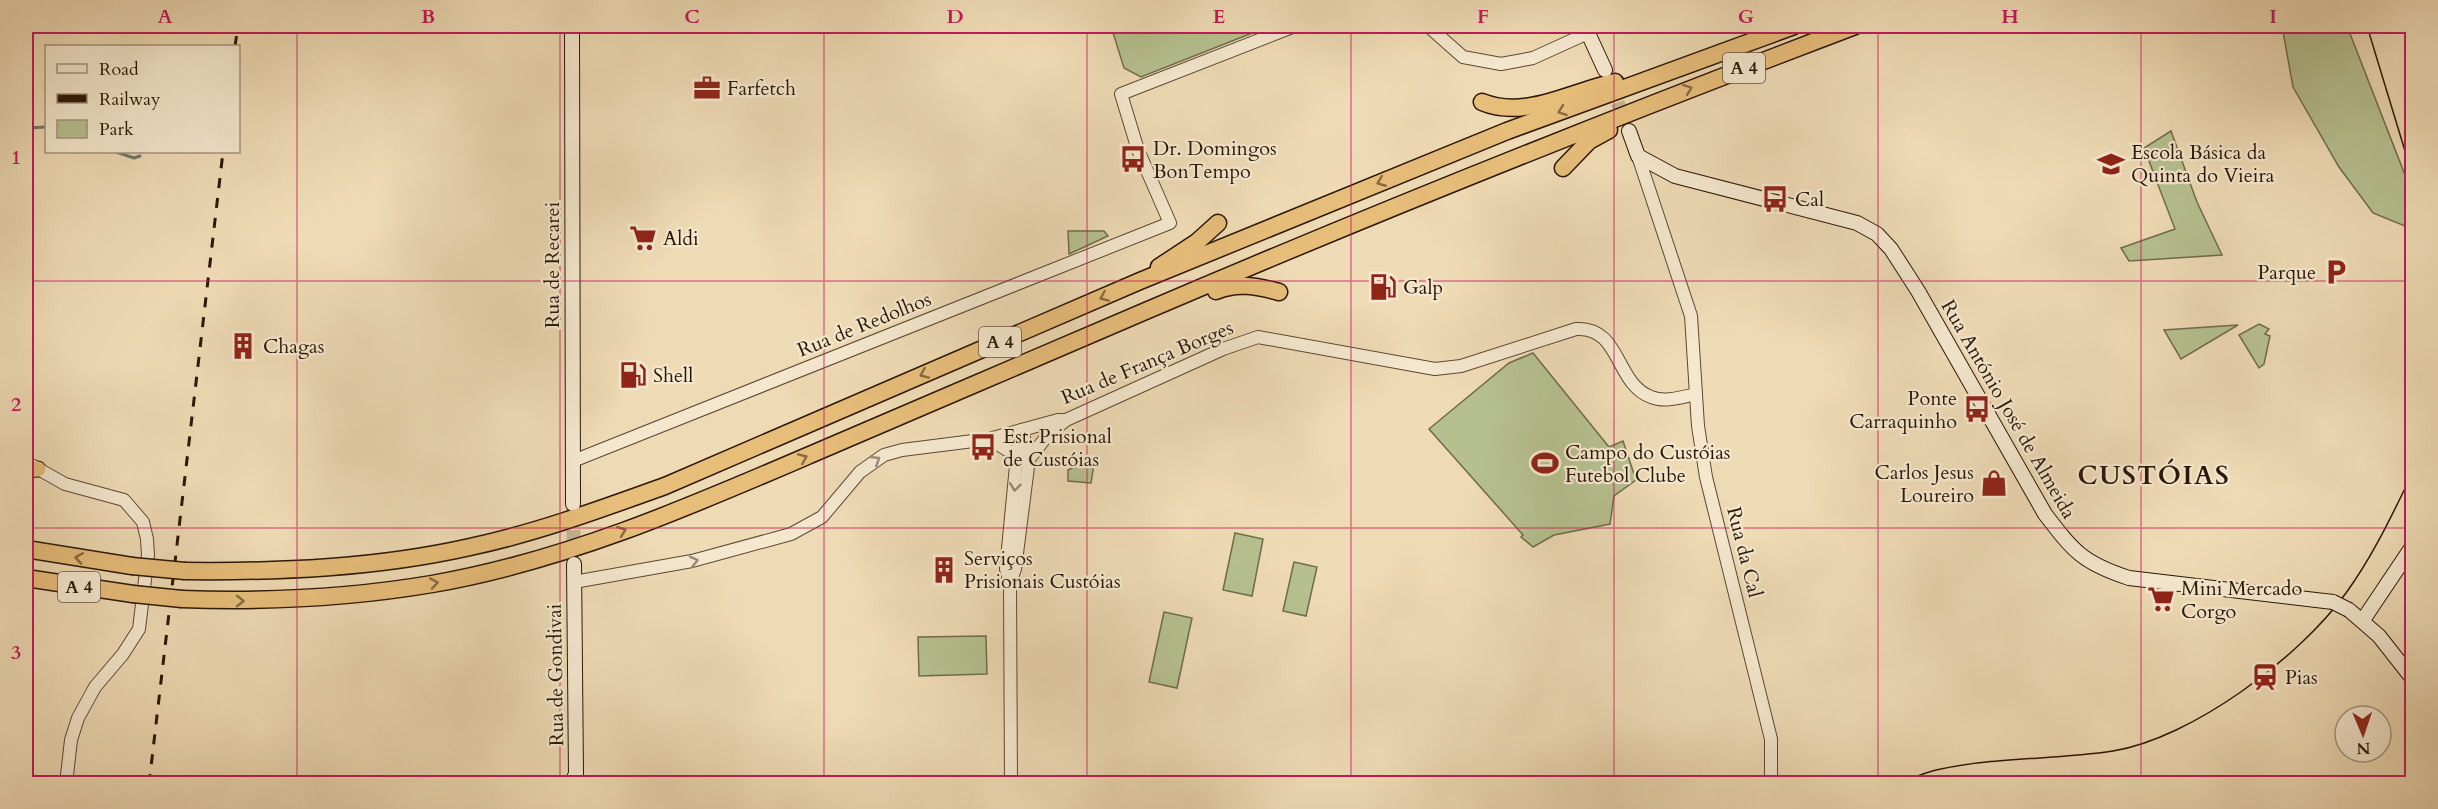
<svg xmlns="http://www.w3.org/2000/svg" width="2438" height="809" font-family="Cardo,serif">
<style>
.green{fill:#b6c08f;stroke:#706c4b;stroke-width:1.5}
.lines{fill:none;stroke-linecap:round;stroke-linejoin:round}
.stream{stroke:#6d796c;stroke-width:3}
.secondary-tunnel{stroke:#c7b391;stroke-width:14;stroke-dasharray:14 7;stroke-linecap:butt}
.tertiary-casing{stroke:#5c4832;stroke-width:14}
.secondary-casing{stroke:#2b1707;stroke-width:16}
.trunk-casing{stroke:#2b1707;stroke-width:17}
.motorway-casing{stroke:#2b1707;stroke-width:19}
.tertiary{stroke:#f4e7ce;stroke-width:12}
.secondary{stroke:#f4e7ce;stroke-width:14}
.trunk{stroke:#e7bd7a;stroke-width:15}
.motorway{stroke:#e7bd7a;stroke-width:16}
.tram{stroke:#2b1707;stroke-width:1.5}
.rail{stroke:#2b1707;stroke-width:3;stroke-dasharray:10 10;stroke-linecap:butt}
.secondary-bridge-casing{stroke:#2b1707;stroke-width:16;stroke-linecap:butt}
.motorway-bridge-casing{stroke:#2b1707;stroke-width:19;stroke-linecap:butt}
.secondary-bridge{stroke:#f4e7ce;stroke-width:14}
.motorway-bridge{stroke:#e7bd7a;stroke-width:16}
.oneway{stroke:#896a40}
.oneway2{stroke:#9a8974}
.grid{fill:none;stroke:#c2185b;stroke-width:1.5;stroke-opacity:0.55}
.labels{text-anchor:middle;stroke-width:4.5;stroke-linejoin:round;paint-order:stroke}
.shield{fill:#f4e7ce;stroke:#675543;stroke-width:1.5}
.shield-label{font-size:18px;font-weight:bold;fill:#2b1707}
.poi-label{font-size:20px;fill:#2b1707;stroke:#f4e7ce;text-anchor:start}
.street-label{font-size:20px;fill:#2b1707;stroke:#f4e7ce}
.district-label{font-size:26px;font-weight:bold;letter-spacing:1.5px;fill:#2b1707;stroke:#f4e7ce}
.neatline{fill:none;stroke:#c2185b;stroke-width:2}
.grid-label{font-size:20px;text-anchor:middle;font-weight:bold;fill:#c2185b}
</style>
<rect width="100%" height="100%" fill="#eedab4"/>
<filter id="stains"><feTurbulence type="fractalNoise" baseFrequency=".00333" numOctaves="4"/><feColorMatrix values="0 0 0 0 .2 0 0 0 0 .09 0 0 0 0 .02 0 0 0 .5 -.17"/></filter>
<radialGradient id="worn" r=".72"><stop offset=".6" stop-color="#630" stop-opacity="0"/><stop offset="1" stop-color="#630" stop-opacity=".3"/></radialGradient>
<g class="green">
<polygon points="1111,26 1270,26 1141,77 1124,68"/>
<polygon points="2282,26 2347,26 2412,193 2412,229 2373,213 2339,167 2293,87"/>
<polygon points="2171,131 2197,202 2222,255 2129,261 2121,248 2175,229 2144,148"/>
<polygon points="1068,231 1104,231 1108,236 1069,254"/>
<polygon points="2259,324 2269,329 2265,334 2270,336 2264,364 2259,368 2239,335"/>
<polygon points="2238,325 2181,359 2164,330"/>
<polygon points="1533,353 1609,447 1623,441 1636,480 1614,496 1610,524 1554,535 1533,547 1521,537 1523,535 1429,429 1509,363"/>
<polygon points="1095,458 1091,483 1068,481 1068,470"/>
<polygon points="1235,533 1263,539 1252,596 1223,590"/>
<polygon points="1294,562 1317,567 1306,616 1283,611"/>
<polygon points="1164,612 1192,618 1177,688 1149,682"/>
<polygon points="986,636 987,674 919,676 918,637"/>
</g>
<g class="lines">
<g class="stream">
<polyline points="26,128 46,127"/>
<polyline points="116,152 134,158 140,156"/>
</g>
<g class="secondary-tunnel">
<polyline points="1610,83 1626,124"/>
<polyline points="573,509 574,556"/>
</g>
<defs>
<g id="tertiary">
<polyline points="1428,26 1463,57 1501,64 1533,58 1588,33"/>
<polyline points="1638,156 1691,316 1698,426 1706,477 1771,739 1771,784"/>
<polyline points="989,439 1019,457"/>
<polyline points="1029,459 1047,436 1066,420"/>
<polyline points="573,461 1170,223 1138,150 1121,94 1295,26"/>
<polyline points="26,462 65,484 124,500 143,522 147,539 148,555 139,629 123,654 95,687 78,718 71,740 66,784"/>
<path d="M574,582L692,561L791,534L822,517L860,472L884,455L902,450L989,439L1058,420H1066L1223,349L1258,337L1435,369L1461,366L1576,329C1621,326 1615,384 1651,397C1665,403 1682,397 1696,394"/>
<polyline points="1010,583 1015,569 1029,459 1022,430"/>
<polyline points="1011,784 1010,583 1006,569 1018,445 1022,430"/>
</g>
<g id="secondary">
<polyline points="572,26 573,504"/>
<polyline points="1587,26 1588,33 1605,70"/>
<path d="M1629,131L1638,156L1675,176L1857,223L1877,234L1891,249L1918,291L2045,514C2074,552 2083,563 2129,578L2333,602"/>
<polyline points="2349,610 2379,636 2412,678"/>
<polyline points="2363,620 2412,547"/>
<polyline points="571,784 576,774 574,564"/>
</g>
<polyline id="trunk" points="26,470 38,469"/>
<g id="motorway">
<path d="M1482,102C1525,120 1572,91 1615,82"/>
<polyline points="1563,168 1589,141 1609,130"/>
<polyline points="1159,267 1197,242 1218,223"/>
<path d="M1216,291C1237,282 1257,286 1279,292"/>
<polyline points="26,549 132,566"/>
<path d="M185,571C279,572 377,568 470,547C536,533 601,509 665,486L1140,281L1507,131L1794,26"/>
<polyline points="26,578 133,594"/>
<path d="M182,599C266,602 349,598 432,584C565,561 689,507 812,454C922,407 1031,360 1141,313C1377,212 1615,117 1855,26"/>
</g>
</defs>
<use href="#tertiary" class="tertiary-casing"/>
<use href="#secondary" class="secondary-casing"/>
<use href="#trunk" class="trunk-casing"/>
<use href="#motorway" class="motorway-casing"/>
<use href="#tertiary" class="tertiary"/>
<use href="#secondary" class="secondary"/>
<use href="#trunk" class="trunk"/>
<use href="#motorway" class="motorway"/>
<g class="tram">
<polyline points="2367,26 2412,174"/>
<path d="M1898,784C1910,779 1923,773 1936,770C1994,757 2054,760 2113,751C2192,738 2299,658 2346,593C2373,556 2392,515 2412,474"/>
</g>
<g class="rail">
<polyline points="235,46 238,26"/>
<polyline points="149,784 223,152"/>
</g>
<defs>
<polyline id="secondary-bridge" points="2333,602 2349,610"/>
<g id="motorway-bridge">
<polyline points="132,566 185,571"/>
<polyline points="133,594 182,599"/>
</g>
</defs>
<use href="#secondary-bridge" class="secondary-bridge-casing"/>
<use href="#motorway-bridge" class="motorway-bridge-casing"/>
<use href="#secondary-bridge" class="secondary-bridge"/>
<use href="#motorway-bridge" class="motorway-bridge"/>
</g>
<defs><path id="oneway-chevron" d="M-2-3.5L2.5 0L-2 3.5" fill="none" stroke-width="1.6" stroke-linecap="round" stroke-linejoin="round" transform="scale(1.5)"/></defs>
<g class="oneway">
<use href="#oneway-chevron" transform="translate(1688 89) rotate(-21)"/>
<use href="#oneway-chevron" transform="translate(1562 111) rotate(160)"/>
<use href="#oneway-chevron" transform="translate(1381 182) rotate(158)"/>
<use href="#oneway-chevron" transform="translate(1104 297) rotate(157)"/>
<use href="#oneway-chevron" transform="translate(924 374) rotate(157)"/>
<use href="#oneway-chevron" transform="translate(803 458) rotate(-23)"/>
<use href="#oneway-chevron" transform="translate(622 531) rotate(-20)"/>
<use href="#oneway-chevron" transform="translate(79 558) rotate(-171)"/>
<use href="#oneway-chevron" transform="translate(434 583) rotate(-10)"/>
<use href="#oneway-chevron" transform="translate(240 601) rotate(1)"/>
</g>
<g class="oneway2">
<use href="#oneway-chevron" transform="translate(876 460) rotate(-32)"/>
<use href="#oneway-chevron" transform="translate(1015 487) rotate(97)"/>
<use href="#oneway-chevron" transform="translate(694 561) rotate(-13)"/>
</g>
<path class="grid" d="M297,26V784M560,26V784M824,26V784M1087,26V784M1351,26V784M1614,26V784M1878,26V784M2141,26V784M26,281H2412M26,528H2412"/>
<defs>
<symbol id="office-bare" viewBox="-9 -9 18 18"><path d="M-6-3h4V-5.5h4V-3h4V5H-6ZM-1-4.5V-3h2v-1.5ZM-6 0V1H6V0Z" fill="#8f2418" stroke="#f4e7ce" stroke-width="2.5" paint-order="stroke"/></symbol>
<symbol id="bus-bare" viewBox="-9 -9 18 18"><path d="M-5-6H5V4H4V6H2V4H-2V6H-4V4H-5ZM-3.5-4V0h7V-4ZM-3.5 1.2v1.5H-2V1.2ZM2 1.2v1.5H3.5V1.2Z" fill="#8f2418" stroke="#f4e7ce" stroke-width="2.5" paint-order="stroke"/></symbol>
<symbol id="school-bare" viewBox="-9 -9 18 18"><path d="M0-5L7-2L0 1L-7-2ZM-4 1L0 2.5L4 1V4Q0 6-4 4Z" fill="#8f2418" stroke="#f4e7ce" stroke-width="2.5" paint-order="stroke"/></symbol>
<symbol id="supermarket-bare" viewBox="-9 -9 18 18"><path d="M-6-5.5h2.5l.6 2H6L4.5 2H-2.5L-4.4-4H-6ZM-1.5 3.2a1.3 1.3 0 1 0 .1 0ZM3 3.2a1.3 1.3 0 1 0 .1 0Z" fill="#8f2418" stroke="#f4e7ce" stroke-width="2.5" paint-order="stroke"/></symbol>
<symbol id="parking-bare" viewBox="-9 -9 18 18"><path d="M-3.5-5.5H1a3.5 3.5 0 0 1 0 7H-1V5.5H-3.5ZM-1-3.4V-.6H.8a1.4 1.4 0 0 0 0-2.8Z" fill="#8f2418" stroke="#f4e7ce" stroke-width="2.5" paint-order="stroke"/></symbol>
<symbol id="fuel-bare" viewBox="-9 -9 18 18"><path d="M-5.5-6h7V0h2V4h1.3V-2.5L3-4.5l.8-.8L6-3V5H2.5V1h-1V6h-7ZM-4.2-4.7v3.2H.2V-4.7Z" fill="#8f2418" stroke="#f4e7ce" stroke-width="2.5" paint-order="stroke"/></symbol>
<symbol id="building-bare" viewBox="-9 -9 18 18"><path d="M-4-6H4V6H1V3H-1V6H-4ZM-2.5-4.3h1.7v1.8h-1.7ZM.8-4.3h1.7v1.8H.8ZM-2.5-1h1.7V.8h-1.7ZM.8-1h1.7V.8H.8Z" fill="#8f2418" stroke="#f4e7ce" stroke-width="2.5" paint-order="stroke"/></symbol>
<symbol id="stadium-bare" viewBox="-9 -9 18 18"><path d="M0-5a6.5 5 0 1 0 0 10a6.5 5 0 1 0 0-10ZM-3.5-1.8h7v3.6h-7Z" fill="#8f2418" stroke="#f4e7ce" stroke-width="2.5" paint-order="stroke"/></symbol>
<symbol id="shop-bare" viewBox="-9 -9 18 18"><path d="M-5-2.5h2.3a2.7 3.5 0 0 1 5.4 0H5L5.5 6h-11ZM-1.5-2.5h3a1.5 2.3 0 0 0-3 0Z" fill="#8f2418" stroke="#f4e7ce" stroke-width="2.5" paint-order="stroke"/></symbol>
<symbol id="station-bare" viewBox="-9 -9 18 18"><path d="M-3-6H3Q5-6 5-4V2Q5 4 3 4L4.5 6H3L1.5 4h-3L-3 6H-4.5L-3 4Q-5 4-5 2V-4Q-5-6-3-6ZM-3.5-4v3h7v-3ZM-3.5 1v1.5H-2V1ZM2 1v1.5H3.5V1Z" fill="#8f2418" stroke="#f4e7ce" stroke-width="2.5" paint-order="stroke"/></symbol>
</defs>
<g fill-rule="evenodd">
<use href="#office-bare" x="688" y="69" width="38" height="38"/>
<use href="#bus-bare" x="1114" y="140" width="38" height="38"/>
<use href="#school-bare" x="2092" y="145" width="38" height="38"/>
<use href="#bus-bare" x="1756" y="180" width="38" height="38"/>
<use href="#supermarket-bare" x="624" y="219" width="38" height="38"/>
<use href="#parking-bare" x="2317" y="253" width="38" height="38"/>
<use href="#fuel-bare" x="1364" y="268" width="38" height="38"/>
<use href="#building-bare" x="224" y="327" width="38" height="38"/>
<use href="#fuel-bare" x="614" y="356" width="38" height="38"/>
<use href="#bus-bare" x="1958" y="390" width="38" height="38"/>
<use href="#bus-bare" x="964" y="428" width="38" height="38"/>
<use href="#stadium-bare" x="1526" y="444" width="38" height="38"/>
<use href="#shop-bare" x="1975" y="464" width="38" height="38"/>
<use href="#building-bare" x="925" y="551" width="38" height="38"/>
<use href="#supermarket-bare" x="2142" y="580" width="38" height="38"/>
<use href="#station-bare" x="2246" y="658" width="38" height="38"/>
</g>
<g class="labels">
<g class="shield">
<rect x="1723" y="53" width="42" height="30" rx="4.5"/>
<rect x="979" y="327" width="42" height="30" rx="4.5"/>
<rect x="58" y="572" width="42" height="30" rx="4.5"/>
</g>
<g class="shield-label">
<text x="1744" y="74">A 4</text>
<text x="1000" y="348">A 4</text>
<text x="79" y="593">A 4</text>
</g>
<g class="poi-label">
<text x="727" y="95">Farfetch</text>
<text x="1153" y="155">Dr. Domingos<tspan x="1153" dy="23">BonTempo</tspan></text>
<text x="2131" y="159">Escola Básica da<tspan x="2131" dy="23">Quinta do Vieira</tspan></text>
<text x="1795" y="206">Cal</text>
<text x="663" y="245">Aldi</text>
<text x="2316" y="279" text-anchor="end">Parque</text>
<text x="1403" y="294">Galp</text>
<text x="263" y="353">Chagas</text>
<text x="653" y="382">Shell</text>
<text x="1957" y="405" text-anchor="end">Ponte<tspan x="1957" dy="23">Carraquinho</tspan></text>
<text x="1003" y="443">Est. Prisional<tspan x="1003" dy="23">de Custóias</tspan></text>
<text x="1565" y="459">Campo do Custóias<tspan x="1565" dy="23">Futebol Clube</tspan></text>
<text x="1974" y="479" text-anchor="end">Carlos Jesus<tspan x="1974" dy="23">Loureiro</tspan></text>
<text x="964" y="565">Serviços<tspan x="964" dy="23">Prisionais Custóias</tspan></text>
<text x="2181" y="595">Mini Mercado<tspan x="2181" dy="23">Corgo</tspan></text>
<text x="2285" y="684">Pias</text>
</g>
<g class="street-label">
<text transform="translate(552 265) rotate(-90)" y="7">Rua de Recarei</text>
<text transform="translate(864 324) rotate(-22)" y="7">Rua de Redolhos</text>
<text transform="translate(1147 362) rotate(-23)" y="7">Rua de França Borges</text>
<text transform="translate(2009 409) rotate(60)" y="7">Rua António José de Almeida</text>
<text transform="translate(1745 552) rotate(76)" y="7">Rua da Cal</text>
<text transform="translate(555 675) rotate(-91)" y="7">Rua de Gondivai</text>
</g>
<g class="district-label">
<text x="2154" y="484">CUSTÓIAS</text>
</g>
</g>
<rect width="2438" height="809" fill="none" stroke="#eedab4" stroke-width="66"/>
<rect x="45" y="45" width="195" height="108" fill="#f4e7ce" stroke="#a4947e" stroke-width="1.5"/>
<rect x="57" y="64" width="30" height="9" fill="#f4e7ce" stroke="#a4947e" stroke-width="1.5"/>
<text x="99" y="75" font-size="18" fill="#2b1707">Road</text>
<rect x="57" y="94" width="30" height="9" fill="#2b1707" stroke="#a4947e" stroke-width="1.5"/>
<text x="99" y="105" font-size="18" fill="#2b1707">Railway</text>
<rect x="57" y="120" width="30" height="18" fill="#b6c08f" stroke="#a4947e" stroke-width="1.5"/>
<text x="99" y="135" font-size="18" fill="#2b1707">Park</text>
<g transform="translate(2363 734) rotate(178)"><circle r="28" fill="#f4e7ce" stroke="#a4947e" stroke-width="1.5"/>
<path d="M0-4.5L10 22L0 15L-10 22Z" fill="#8f2418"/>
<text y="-9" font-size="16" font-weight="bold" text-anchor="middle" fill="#2b1707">N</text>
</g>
<rect x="33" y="33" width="2372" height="743" class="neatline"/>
<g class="grid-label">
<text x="165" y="23">A</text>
<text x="428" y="23">B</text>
<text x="692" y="23">C</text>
<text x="955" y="23">D</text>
<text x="1219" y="23">E</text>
<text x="1483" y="23">F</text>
<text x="1746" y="23">G</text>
<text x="2010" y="23">H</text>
<text x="2273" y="23">I</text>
<text x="16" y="164">1</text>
<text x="16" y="411">2</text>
<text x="16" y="659">3</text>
</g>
<rect width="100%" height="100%" filter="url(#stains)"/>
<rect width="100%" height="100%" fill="url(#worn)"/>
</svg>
